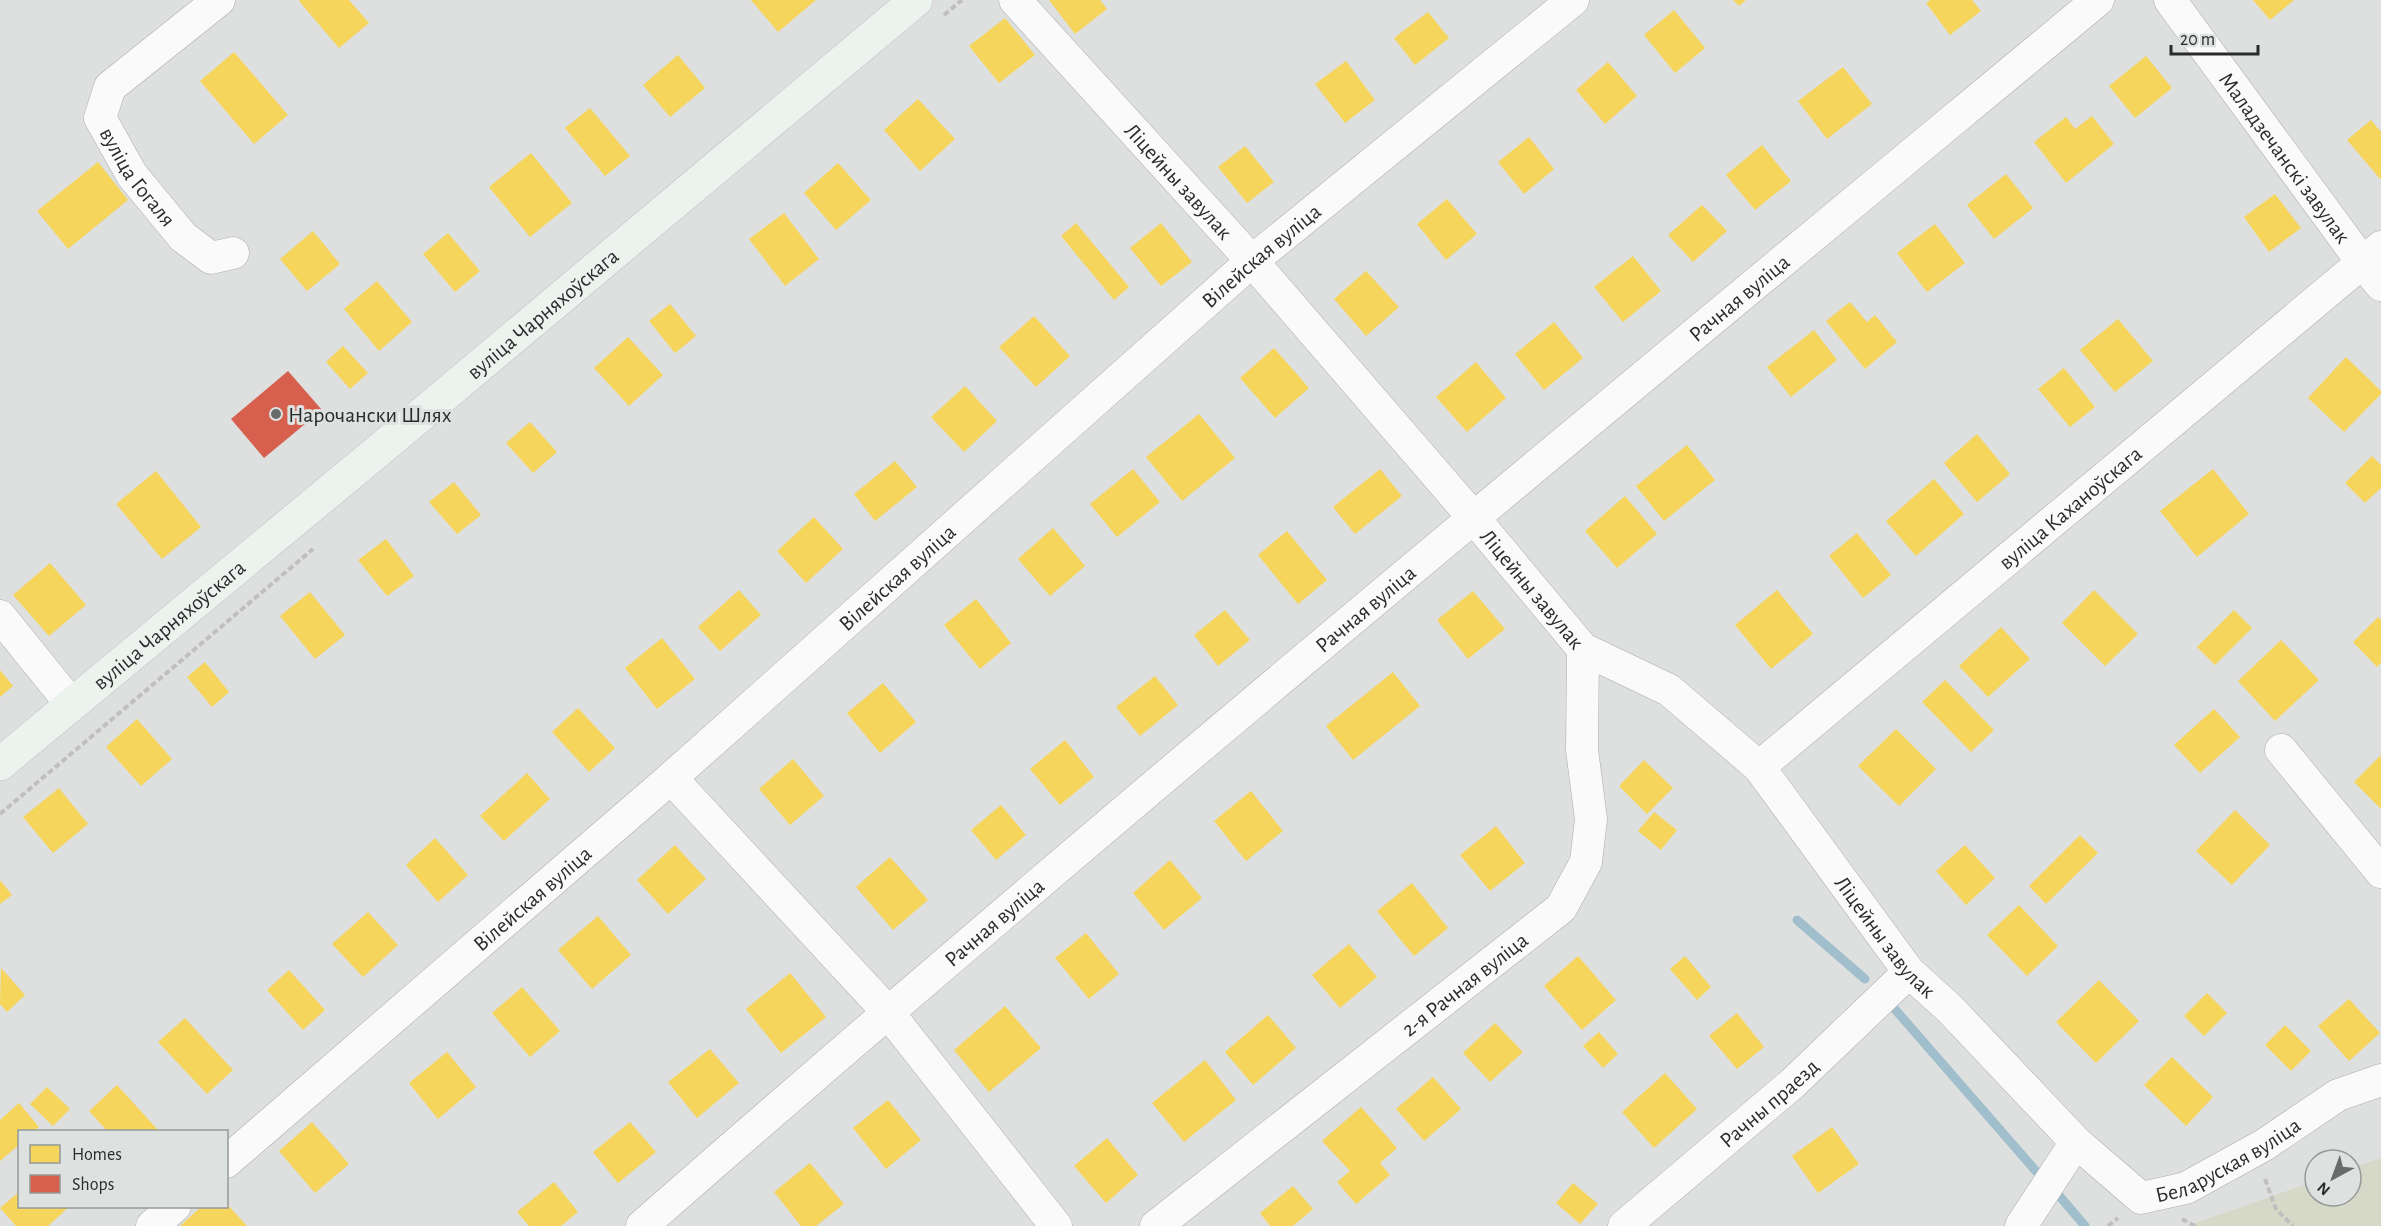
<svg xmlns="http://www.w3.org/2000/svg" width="2381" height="1226" font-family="'Alegreya Sans',sans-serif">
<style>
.green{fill:#d6d9c8}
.homes{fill:#f6d55c}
.shops{fill:#d6604d}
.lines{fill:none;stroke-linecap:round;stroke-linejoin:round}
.stream{stroke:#a0becb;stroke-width:9}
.minor-casing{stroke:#abacac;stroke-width:33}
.major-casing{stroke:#bdbebe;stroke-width:34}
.path{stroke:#bfbfbf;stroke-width:4;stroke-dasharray:6 3;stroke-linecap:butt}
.minor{stroke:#fafafa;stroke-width:32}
.major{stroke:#ecf2ed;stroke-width:33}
.poi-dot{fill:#696b6a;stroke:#dde1df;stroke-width:2}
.labels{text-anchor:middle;stroke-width:6;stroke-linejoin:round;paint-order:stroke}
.street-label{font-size:22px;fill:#2a2c2b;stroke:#dde1df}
.poi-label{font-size:22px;fill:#2a2c2b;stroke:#dde1df;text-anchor:start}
</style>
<rect width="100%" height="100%" fill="#dee0df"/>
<polygon class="green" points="2381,1158 2381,1226 2187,1226 2315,1181 2315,1196 2351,1196 2351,1168"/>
<g class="homes">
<polygon points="300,0 349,0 369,23 339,48 299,1"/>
<polygon points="751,0 816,0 778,32"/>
<polygon points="1049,0 1100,0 1107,9 1075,34"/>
<polygon points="1733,0 1746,0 1739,6"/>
<polygon points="1930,0 1972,0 1981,11 1950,35 1926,3"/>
<polygon points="2253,0 2294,0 2270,20"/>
<polygon points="1674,10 1705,48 1675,73 1644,35"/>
<polygon points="1428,12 1449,38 1415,65 1394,38"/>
<polygon points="1005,18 1035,55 999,83 969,46"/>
<polygon points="234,52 288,115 254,144 200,81"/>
<polygon points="678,55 705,88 670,117 643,85"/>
<polygon points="2146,56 2172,88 2135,118 2109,86"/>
<polygon points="1346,61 1375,100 1345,123 1315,84"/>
<polygon points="1608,62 1637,96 1605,124 1576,90"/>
<polygon points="1843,67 1872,104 1827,139 1798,101"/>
<polygon points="918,99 955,139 920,171 884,130"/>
<polygon points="590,108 630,156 605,176 565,128"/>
<polygon points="2092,116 2114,144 2066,183 2034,142 2066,117 2075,129"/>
<polygon points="2371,120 2381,132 2381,180 2347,140"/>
<polygon points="1529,137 1554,169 1524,194 1498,162"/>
<polygon points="1762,145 1791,181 1755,210 1726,175"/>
<polygon points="1245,146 1274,182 1247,203 1218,167"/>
<polygon points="531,153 572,203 530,237 489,187"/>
<polygon points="98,162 128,200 68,249 37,211"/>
<polygon points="838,163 871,200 836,230 804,193"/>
<polygon points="2006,174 2033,208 1994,239 1967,205"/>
<polygon points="2275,194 2301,228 2269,252 2244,217"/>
<polygon points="1447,199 1477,234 1446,260 1417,224"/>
<polygon points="1702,205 1727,231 1693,262 1668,235"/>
<polygon points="784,213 819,259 785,286 749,239"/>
<polygon points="1076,223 1129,287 1114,300 1061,236"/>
<polygon points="1161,223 1192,262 1161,286 1130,248"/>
<polygon points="1935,224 1965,263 1927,292 1897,253"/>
<polygon points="313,231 340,264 307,291 280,259"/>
<polygon points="448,233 480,271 455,292 423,254"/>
<polygon points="1633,256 1661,291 1623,322 1594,287"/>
<polygon points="1366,271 1399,307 1366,336 1334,299"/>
<polygon points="377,281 412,322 379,351 344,309"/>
<polygon points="1850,302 1867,322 1875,315 1897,342 1865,369 1826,321"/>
<polygon points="670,304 696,336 675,353 649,321"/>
<polygon points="1034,316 1070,356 1036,387 999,347"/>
<polygon points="2118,319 2153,361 2115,392 2080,350"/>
<polygon points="1554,322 1583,358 1544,390 1515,354"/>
<polygon points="1814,330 1837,360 1791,397 1767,367"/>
<polygon points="628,337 663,375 629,406 594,368"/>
<polygon points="343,346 368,373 350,389 326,362"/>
<polygon points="1274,348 1309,388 1275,418 1240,378"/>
<polygon points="2346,357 2381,391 2381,394 2344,432 2308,398"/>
<polygon points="1476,362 1506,398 1467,432 1436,397"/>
<polygon points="2064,368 2095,407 2070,427 2038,389"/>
<polygon points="965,386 997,421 964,452 931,417"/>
<polygon points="1199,414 1235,458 1182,501 1146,457"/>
<polygon points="530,422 557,452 533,473 506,443"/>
<polygon points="1977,434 2010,474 1977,502 1944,463"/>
<polygon points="1687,445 1715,480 1664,521 1636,486"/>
<polygon points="2372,456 2381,465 2381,488 2365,503 2345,483"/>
<polygon points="895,461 917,487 875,521 854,494"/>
<polygon points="1133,469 1160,502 1117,537 1090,504"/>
<polygon points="1380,469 1402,496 1355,534 1333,507"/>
<polygon points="2213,469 2249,514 2197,557 2160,511"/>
<polygon points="156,471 201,527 162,559 116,504"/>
<polygon points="1934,479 1964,514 1916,556 1886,521"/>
<polygon points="454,482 481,515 457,534 429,502"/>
<polygon points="1625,496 1657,534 1617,568 1585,531"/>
<polygon points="814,517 843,549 806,583 777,551"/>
<polygon points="1053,528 1085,566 1050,596 1018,559"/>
<polygon points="1287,531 1327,580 1298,604 1258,555"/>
<polygon points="1857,533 1891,575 1863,598 1829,556"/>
<polygon points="386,539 414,576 387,596 358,560"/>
<polygon points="50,563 86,605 49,636 13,595"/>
<polygon points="739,590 761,615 720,651 698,627"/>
<polygon points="1777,590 1813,634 1771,669 1735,625"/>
<polygon points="2094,590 2138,634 2105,666 2062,623"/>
<polygon points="1473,591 1505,629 1468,659 1437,620"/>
<polygon points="310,592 345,635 315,659 280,616"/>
<polygon points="976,599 1011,643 980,669 944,625"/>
<polygon points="1225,610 1250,640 1218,666 1194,635"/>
<polygon points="2234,610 2252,628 2215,665 2197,647"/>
<polygon points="2378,617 2381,620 2381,663 2377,667 2353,642"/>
<polygon points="2001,627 2030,659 1988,697 1959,666"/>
<polygon points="662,638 695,679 657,709 625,668"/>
<polygon points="2281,640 2319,680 2275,721 2238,681"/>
<polygon points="205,662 229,692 212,707 187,677"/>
<polygon points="0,670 13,686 0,697"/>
<polygon points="1393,672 1420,706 1353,760 1326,726"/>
<polygon points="1155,676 1178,705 1140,736 1116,707"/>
<polygon points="1945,680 1994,730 1971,752 1922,702"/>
<polygon points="883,683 916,722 880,753 847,713"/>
<polygon points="578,708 615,748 589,772 552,732"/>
<polygon points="2214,709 2240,737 2200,773 2174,745"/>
<polygon points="137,719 172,759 141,786 106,747"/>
<polygon points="1896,729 1936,769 1899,806 1858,766"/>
<polygon points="1065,740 1094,777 1060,805 1030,769"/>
<polygon points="2381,755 2381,809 2354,782"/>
<polygon points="793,759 824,796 790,825 759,789"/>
<polygon points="1644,760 1673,788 1647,814 1619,786"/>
<polygon points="527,773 550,799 504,841 480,816"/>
<polygon points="59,788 88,824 53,853 23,817"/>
<polygon points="1251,791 1283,831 1246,861 1214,821"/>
<polygon points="1001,805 1026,835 996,860 971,830"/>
<polygon points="2235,810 2270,845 2232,885 2196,851"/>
<polygon points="1654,812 1677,830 1661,850 1638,831"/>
<polygon points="1496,826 1525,863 1490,891 1460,855"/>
<polygon points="2080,835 2098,853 2046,904 2029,886"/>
<polygon points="435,838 468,875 438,902 406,865"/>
<polygon points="675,845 706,879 668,914 637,880"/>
<polygon points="1965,845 1995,878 1966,905 1936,871"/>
<polygon points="890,857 928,900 893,930 856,887"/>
<polygon points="1170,860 1202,898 1164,930 1133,893"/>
<polygon points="0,880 12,895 0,904"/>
<polygon points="1412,883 1448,928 1414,956 1377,911"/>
<polygon points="2019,905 2058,946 2027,976 1987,935"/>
<polygon points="368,912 398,945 363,977 332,944"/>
<polygon points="598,916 631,955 592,989 558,950"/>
<polygon points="1086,933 1119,974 1089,999 1055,958"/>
<polygon points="1349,944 1377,977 1340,1008 1312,975"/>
<polygon points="1578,956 1616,1000 1582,1030 1544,986"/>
<polygon points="1685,956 1711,987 1697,1000 1670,969"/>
<polygon points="1,968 25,995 7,1012 0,1004"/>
<polygon points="289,970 325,1010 303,1030 267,990"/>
<polygon points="790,973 826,1017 781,1053 746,1009"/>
<polygon points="2099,980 2139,1021 2096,1063 2056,1022"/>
<polygon points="522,987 560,1031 530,1057 492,1013"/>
<polygon points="2207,993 2227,1013 2204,1036 2184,1016"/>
<polygon points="2349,999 2380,1033 2349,1061 2318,1026"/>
<polygon points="1005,1006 1041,1048 989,1092 954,1050"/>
<polygon points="1737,1013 1764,1047 1737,1069 1709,1036"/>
<polygon points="1268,1015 1296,1048 1253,1085 1225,1052"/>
<polygon points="185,1018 233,1070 207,1094 158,1042"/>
<polygon points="1495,1023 1523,1052 1490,1082 1463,1053"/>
<polygon points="2285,1025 2311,1051 2291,1071 2265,1045"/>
<polygon points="1599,1032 1618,1054 1603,1068 1583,1046"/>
<polygon points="710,1049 739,1083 697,1118 668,1082"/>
<polygon points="447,1052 476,1087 438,1119 409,1083"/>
<polygon points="2172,1057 2213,1097 2186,1126 2144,1085"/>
<polygon points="1205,1060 1236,1100 1184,1142 1152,1103"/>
<polygon points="1665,1073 1697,1109 1654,1148 1622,1112"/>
<polygon points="1433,1077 1461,1109 1424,1141 1396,1109"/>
<polygon points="117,1085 158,1130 157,1132 108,1132 89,1111"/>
<polygon points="47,1087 70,1109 53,1126 30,1104"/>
<polygon points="888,1100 921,1140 886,1169 853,1128"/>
<polygon points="19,1103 39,1127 33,1132 20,1132 20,1144 0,1161 0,1120"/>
<polygon points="1361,1107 1397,1148 1380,1163 1390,1175 1356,1204 1337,1182 1350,1171 1322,1141"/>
<polygon points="312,1122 349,1164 315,1193 279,1151"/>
<polygon points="630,1122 656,1152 618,1183 593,1152"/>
<polygon points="1832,1127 1859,1164 1818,1193 1792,1156"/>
<polygon points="1107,1138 1138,1175 1106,1203 1074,1166"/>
<polygon points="810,1163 844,1204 816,1226 801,1226 774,1192"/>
<polygon points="554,1182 578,1212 561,1226 529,1226 517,1212"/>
<polygon points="1573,1183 1598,1204 1580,1224 1556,1203"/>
<polygon points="1293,1186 1313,1209 1293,1226 1270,1226 1260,1213"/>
<polygon points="20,1191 20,1206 70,1206 48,1226 16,1226 0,1208"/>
<polygon points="226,1203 247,1226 180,1226 202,1206 226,1206"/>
</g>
<polygon class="shops" points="288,371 322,410 264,458 231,419"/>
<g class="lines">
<g class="stream">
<polyline points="1797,920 1865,979"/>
<polyline points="1886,999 2042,1178"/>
<polyline points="2056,1192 2085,1226"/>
</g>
<defs>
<g id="minor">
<path id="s1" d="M219,0L110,87L100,118L132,175L183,237L211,258L233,253"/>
<path id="s2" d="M1015,0L1252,261L1473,517L1583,649L1669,690L1759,767L1909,972L1950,1009L2076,1142L2141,1198L2186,1188L2264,1145L2338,1095L2381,1080"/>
<path id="s3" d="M2170,0L2362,262L2381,285"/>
<polyline points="0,616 71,704"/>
<polyline points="2281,750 2381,872"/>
<path id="s4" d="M1759,767L2381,247"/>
<polyline points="671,778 887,1011 1056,1226"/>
<path id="s5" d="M226,1162L671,778L1252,261L1573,0"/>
<polyline points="152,1226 175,1206"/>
<path id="s6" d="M642,1226C1119,808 1609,405 2098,0"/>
<path id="s7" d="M1156,1226L1561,908L1586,862L1591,819L1582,750L1583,649"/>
<path id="s8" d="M1624,1226L1793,1083L1909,972"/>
<polyline points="2021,1226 2076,1142"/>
</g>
<g id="major">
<path id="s9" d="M0,764L372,456L916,0"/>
</g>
</defs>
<use href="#minor" class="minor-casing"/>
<use href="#major" class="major-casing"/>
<g class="path">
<polyline points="944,15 962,0"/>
<polyline points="0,814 313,549"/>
<polyline points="2265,1179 2276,1209 2293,1226"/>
<polyline points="2182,1219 2195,1226"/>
<polyline points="2108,1226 2118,1218"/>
</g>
<use href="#minor" class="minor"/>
<use href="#major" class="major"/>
</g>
<circle class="poi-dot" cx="276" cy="414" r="6"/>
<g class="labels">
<g class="street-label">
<text dy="8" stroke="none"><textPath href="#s3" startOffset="195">Маладзечанскі завулак</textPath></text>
<text dy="8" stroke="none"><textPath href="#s1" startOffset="242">вуліца Гогаля</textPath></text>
<text dy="8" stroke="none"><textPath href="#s2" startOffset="244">Ліцейны завулак</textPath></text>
<text dy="8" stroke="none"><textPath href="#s5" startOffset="1376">Вілейская вуліца</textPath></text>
<text dy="8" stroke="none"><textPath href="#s6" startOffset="1437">Рачная вуліца</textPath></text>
<text dy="8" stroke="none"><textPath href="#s9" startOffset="705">вуліца Чарняхоўскага</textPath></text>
<text dy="8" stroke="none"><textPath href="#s4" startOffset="405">вуліца Каханоўскага</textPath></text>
<text dy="8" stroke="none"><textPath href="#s5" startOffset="890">Вілейская вуліца</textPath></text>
<text dy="8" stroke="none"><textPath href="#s2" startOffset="784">Ліцейны завулак</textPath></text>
<text dy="8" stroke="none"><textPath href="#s6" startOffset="951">Рачная вуліца</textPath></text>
<text dy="8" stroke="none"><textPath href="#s9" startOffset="219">вуліца Чарняхоўскага</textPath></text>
<text dy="8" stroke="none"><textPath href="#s5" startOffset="404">Вілейская вуліца</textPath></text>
<text dy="8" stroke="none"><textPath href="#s6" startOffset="465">Рачная вуліца</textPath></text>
<text dy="8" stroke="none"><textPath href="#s2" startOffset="1288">Ліцейны завулак</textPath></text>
<text dy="8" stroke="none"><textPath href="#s7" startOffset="392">2-я Рачная вуліца</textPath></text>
<text dy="8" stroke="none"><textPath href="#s8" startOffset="190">Рачны праезд</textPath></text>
<text dy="8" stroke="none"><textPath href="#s2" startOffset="1750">Беларуская вуліца</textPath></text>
</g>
<g class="poi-label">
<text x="288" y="422">Нарочански Шлях</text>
</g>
</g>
<rect x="18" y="1130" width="210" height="78" fill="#dde1df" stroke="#959997" stroke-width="1.5"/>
<rect x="30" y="1145" width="30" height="18" fill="#f6d55c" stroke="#959997" stroke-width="1.5"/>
<text x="72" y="1160" font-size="18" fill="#2a2c2b">Homes</text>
<rect x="30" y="1175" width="30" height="18" fill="#d6604d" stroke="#959997" stroke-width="1.5"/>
<text x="72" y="1190" font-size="18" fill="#2a2c2b">Shops</text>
<g transform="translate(2333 1178) rotate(221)"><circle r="28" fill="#dde1df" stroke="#959997" stroke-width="1.5"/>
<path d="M0-4.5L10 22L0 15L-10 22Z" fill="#696b6a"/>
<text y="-9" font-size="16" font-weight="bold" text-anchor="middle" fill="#2a2c2b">N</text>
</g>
<path d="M2171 45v9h87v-9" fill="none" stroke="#2a2c2b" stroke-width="3"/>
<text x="2180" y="45" font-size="18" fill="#2a2c2b" stroke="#dde1df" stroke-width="4.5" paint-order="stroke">20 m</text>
</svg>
